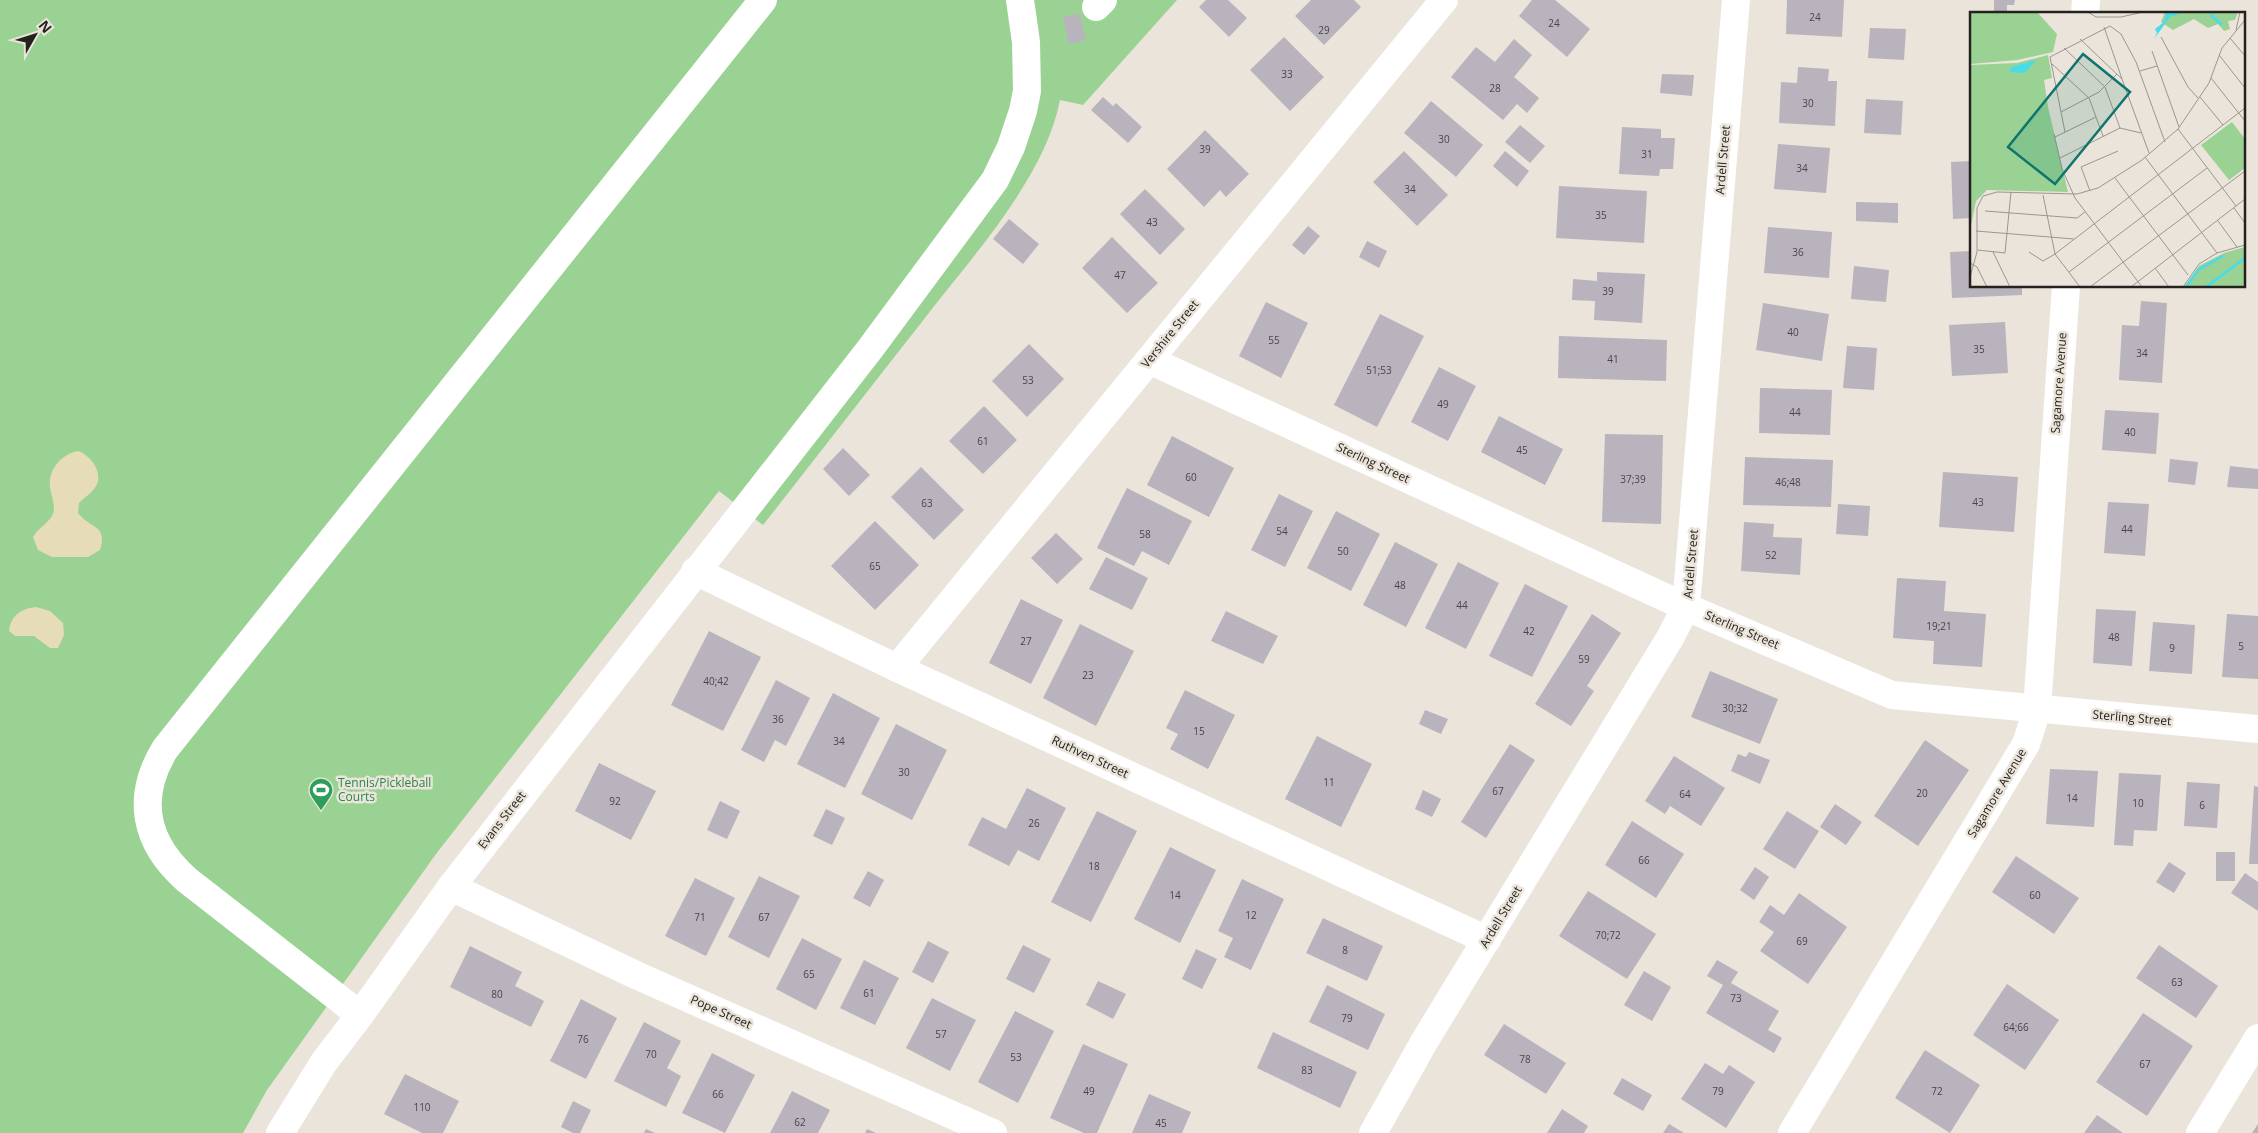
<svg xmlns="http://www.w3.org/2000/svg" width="2258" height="1133" font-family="'Open Sans',sans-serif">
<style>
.green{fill:#99d293}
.sand{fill:#e6dcb7}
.building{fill:#b9b3bd}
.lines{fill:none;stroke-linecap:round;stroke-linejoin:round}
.minor{stroke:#fff;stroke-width:28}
.labels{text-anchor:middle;stroke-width:5;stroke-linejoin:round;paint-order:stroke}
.number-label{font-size:10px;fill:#494646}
.street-label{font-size:12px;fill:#24221e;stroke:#ebe4da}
.leisure-label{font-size:12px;fill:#27864d;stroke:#ebe4da;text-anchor:start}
.inset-river{fill:none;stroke:#48dbea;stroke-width:2.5}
.inset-road{fill:none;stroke:#9b968f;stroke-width:1}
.view{fill:#0f766e;fill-opacity:0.15;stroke:#0f766e;stroke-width:2.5}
.inset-edge{fill:none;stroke:#24221e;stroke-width:2.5}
</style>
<rect width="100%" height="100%" fill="#ebe4da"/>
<path class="green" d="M0,0H1177L1083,105L1060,100C1045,179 969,260 921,323C868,390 816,458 763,525L719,491L436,854L267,1090L243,1133H0Z"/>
<g class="sand">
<path d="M78,451C90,455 104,472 96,486C93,492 84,498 79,503L78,513C90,529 108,524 100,550L88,557H52L38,550L33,537C37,529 49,523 53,514C56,506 51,496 50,487C48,470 61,454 78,451Z"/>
<path d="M36,607L50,611L63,623L64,635L58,648H50L34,636H15L9,631C11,615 21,609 36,607Z"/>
</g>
<g class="building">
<polygon points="1206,0 1228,0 1247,18 1229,37 1199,7"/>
<polygon points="1311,0 1354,0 1361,7 1324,45 1295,16"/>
<polygon points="1532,0 1555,0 1590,29 1567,57 1519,16"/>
<polygon points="1787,0 1844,0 1842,37 1786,34"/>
<polygon points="1994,0 2015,0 2014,5 2007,5 2007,11 2026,14 1994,14"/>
<polygon points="1079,13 1086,40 1069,44 1063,17"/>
<polygon points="1870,28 1906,29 1904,60 1868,58"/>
<polygon points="1284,37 1324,77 1290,111 1250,70"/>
<polygon points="1514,39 1532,55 1514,77 1539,98 1527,113 1517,104 1503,120 1451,77 1476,47 1495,62"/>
<polygon points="1798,67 1829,69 1828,81 1837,81 1835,126 1779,123 1781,82 1797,83"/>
<polygon points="1662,74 1694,75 1692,96 1660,93"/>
<polygon points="1103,97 1113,106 1116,103 1142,127 1128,143 1091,110"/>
<polygon points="1866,99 1903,101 1901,135 1864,133"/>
<polygon points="1431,101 1483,145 1456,177 1404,133"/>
<polygon points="1520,125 1545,146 1530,163 1505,142"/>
<polygon points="1622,127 1661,129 1661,138 1675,138 1673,169 1660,169 1659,176 1619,174"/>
<polygon points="1205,130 1249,174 1226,197 1220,190 1204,207 1167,169"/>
<polygon points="1778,144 1830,148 1826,193 1774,189"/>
<polygon points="1404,151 1448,195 1417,226 1373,182"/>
<polygon points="1505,151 1529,171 1517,187 1493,166"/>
<polygon points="1972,161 1972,218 1953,219 1951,162"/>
<polygon points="1559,186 1647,191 1644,243 1556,238"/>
<polygon points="1145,189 1185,229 1160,255 1120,214"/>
<polygon points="1856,202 1898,203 1898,223 1856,221"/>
<polygon points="1009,219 1039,244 1023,264 993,239"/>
<polygon points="1308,226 1320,236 1304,255 1292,245"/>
<polygon points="1768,227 1832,232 1829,278 1764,273"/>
<polygon points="1112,237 1158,283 1127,313 1082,268"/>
<polygon points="1367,241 1387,251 1379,268 1359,257"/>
<polygon points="1972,251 1972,286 2022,286 2022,295 1952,298 1950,252"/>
<polygon points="1854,266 1889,270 1886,302 1851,299"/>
<polygon points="1597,272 1645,274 1642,323 1594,320 1595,301 1572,300 1573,279 1597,281"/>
<polygon points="2141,301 2167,303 2162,383 2119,380 2122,325 2139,326"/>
<polygon points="1266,302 1308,323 1281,378 1239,356"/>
<polygon points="1763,303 1829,314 1822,361 1756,350"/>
<polygon points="1380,314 1424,336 1377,427 1334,405"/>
<polygon points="2005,322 2008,373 1952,376 1949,325"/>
<polygon points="1559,336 1667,340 1666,381 1558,378"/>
<polygon points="1029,344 1064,379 1027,417 992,381"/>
<polygon points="1847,346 1877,348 1874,390 1843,388"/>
<polygon points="1439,367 1476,386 1448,441 1411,422"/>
<polygon points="1760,388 1832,390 1830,435 1759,433"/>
<polygon points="984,406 1017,440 983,474 949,441"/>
<polygon points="2105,410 2159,413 2156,454 2102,450"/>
<polygon points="1499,416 1563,449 1545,485 1481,452"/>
<polygon points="1605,434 1663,435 1661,524 1602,522"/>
<polygon points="1172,436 1234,468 1209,517 1147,485"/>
<polygon points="843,448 870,475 849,496 823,469"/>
<polygon points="1745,457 1833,460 1831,507 1743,505"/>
<polygon points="2170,459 2198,462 2195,485 2168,482"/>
<polygon points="2230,466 2258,469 2258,489 2227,487"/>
<polygon points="921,467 964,510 934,540 891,497"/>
<polygon points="1943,472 2018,477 2014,532 1939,527"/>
<polygon points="1127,488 1192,521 1169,565 1142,551 1134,566 1097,548"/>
<polygon points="1279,494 1313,511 1285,567 1251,550"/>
<polygon points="2108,502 2149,504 2145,556 2104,553"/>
<polygon points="1838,504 1870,506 1868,536 1836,534"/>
<polygon points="1336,511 1380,534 1351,591 1307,568"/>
<polygon points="875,521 919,565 875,610 831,566"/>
<polygon points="1744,522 1774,524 1773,537 1802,538 1800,575 1741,571"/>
<polygon points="1056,533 1083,559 1057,584 1031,558"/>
<polygon points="1395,542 1438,564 1406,627 1363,605"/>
<polygon points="1106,557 1148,578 1132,610 1089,589"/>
<polygon points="1458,562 1499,583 1466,649 1425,628"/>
<polygon points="1897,578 1946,581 1944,611 1986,614 1982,667 1933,664 1934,641 1893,638"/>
<polygon points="1525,584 1568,606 1532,677 1489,656"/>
<polygon points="1021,599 1063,620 1031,684 989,663"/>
<polygon points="2096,609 2136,611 2132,666 2093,663"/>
<polygon points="1226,611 1278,636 1263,664 1211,641"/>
<polygon points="1592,614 1621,633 1587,686 1594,691 1571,726 1535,704"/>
<polygon points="2227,614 2258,616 2258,679 2222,677"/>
<polygon points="2153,622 2195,625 2192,674 2149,671"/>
<polygon points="1080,624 1134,651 1096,726 1043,698"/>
<polygon points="709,631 761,657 723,731 671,705"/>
<polygon points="1710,671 1778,699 1760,744 1691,717"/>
<polygon points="776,680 810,698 786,746 775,740 764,762 741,750"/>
<polygon points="1185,690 1235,715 1208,769 1170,749 1178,734 1166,728"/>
<polygon points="833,693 880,718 845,788 797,764"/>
<polygon points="1425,710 1448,719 1441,734 1419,724"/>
<polygon points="896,724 947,750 912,820 861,794"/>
<polygon points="1317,736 1372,764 1341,827 1285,799"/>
<polygon points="1925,740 1969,770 1918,846 1874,816"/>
<polygon points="1510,744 1535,760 1486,838 1461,822"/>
<polygon points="1749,752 1770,760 1760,784 1731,771 1738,754 1746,757"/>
<polygon points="1674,756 1725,788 1701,826 1670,806 1665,814 1645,801"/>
<polygon points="599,763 656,791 631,840 575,811"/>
<polygon points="2050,769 2098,771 2094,827 2046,824"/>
<polygon points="2119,773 2161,775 2157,831 2134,830 2133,846 2114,845"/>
<polygon points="2187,782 2220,784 2217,828 2184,826"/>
<polygon points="2254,786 2258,787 2258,864 2249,864"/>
<polygon points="1027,788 1066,808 1039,861 1018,850 1009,866 968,845 982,817 1006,829"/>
<polygon points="1423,790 1441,799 1432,817 1415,809"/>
<polygon points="720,801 740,811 727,839 707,830"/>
<polygon points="1835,804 1862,822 1846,845 1820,827"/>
<polygon points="826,809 845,818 832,845 813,836"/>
<polygon points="1097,811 1137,831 1091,922 1051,902"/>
<polygon points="1787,811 1819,831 1795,869 1763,849"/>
<polygon points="1632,821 1684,854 1656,898 1605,865"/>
<polygon points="1170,847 1216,870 1180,943 1134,919"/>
<rect x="2216" y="852" width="19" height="29"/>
<polygon points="2016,856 2079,898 2054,934 1992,892"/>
<polygon points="2169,862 2186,873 2174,893 2156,882"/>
<polygon points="1755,867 1769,877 1754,900 1740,890"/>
<polygon points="868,871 884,880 870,907 853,898"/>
<polygon points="2245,873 2258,882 2258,911 2231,893"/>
<polygon points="759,876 800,896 769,958 728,937"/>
<polygon points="695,878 735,898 706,956 665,936"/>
<polygon points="1242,879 1284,899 1251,970 1224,957 1233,938 1218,931"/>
<polygon points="1588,891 1656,934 1627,979 1559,936"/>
<polygon points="1799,893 1847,927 1808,984 1760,951 1774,932 1759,922 1770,905 1784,915"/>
<polygon points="1323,918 1383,946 1367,981 1306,953"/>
<polygon points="802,938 842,959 816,1010 776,989"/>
<polygon points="928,941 949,952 933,983 912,972"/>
<polygon points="1023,945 1051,959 1034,993 1006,979"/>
<polygon points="2159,945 2218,986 2196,1018 2136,978"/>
<polygon points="470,946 522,972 515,986 544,1001 531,1027 450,987"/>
<polygon points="1196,949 1217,959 1202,989 1182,979"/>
<polygon points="864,960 899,978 875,1025 840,1008"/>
<polygon points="1717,960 1738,972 1731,983 1779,1011 1768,1030 1782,1038 1774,1053 1706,1013 1723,985 1707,976"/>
<polygon points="1644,971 1671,987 1652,1021 1624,1005"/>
<polygon points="1098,981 1126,994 1113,1019 1086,1005"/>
<polygon points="2007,984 2059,1020 2025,1070 1973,1035"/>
<polygon points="1327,985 1385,1014 1368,1050 1309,1022"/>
<polygon points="932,998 976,1020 950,1071 906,1048"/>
<polygon points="581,999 617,1018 586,1079 550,1061"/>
<polygon points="1015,1011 1054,1031 1018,1103 978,1082"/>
<polygon points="2143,1013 2193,1046 2147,1116 2096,1082"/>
<polygon points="644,1022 681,1041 667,1068 681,1076 666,1107 614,1081"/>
<polygon points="1504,1024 1566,1063 1546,1094 1484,1055"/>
<polygon points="1273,1032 1357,1072 1340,1108 1257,1068"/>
<polygon points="1083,1044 1128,1064 1097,1133 1084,1133 1050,1118"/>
<polygon points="1925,1050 1980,1085 1950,1133 1895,1098"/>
<polygon points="712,1053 755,1075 725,1133 682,1113"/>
<polygon points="1705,1063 1723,1074 1729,1065 1755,1082 1726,1128 1681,1099"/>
<polygon points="405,1074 459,1101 443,1133 422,1133 384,1114"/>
<polygon points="1622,1078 1652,1095 1643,1111 1613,1094"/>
<polygon points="792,1091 830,1110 818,1133 770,1133"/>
<polygon points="1149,1094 1191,1112 1182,1133 1132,1133"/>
<polygon points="573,1101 591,1110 580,1133 573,1133 561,1127"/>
<polygon points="1562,1109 1588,1126 1584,1133 1547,1133"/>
<polygon points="2097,1115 2123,1133 2084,1133"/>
<polygon points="1669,1124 1684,1133 1663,1133"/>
<polygon points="2258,1124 2258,1133 2252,1133"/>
<polygon points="646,1129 655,1133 644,1133"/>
<polygon points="867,1129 876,1133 865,1133"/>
</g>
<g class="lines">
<g class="minor">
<polyline points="1096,7 1103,0"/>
<polyline points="2085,14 2086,0"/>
<polyline points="1149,360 1686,607 1892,695 2258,729"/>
<polyline points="695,571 897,668 1487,940"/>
<polyline points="897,668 1444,0"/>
<polyline points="451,887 638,976 993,1133"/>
<path d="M360,1015L187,880C145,843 135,798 165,749L763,0"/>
<polyline points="280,1133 324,1062 360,1015 451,887 870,349 995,180 1011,147 1023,111 1027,91 1026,42 1020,0"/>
<polyline points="1373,1133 1424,1042 1670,638 1686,607 1736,0"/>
<polyline points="1792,1133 2026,744 2037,710 2066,286"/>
<polyline points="2200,1133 2258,1038"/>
</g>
</g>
<defs>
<symbol id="stadium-pin" viewBox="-11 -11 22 30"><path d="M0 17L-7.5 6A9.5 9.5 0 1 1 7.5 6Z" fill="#2e9e5b" stroke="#ebe4da"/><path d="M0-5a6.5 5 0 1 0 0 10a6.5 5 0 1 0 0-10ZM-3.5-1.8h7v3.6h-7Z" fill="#fff"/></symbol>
</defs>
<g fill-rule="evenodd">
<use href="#stadium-pin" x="307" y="776" width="28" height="38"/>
</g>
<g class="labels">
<g class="number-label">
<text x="1815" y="21">24</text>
<text x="1554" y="27">24</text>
<text x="1324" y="34">29</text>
<text x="1287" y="78">33</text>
<text x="1495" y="92">28</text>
<text x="1808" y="107">30</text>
<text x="1444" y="143">30</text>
<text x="1205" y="153">39</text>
<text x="1647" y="158">31</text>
<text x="1802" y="172">34</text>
<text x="1410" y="193">34</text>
<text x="1601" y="219">35</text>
<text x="1152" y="226">43</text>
<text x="1798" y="256">36</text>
<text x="1120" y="279">47</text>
<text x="1608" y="295">39</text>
<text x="1793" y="336">40</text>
<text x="1274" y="344">55</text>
<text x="1979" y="353">35</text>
<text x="2142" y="357">34</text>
<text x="1613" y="363">41</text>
<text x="1379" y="374">51;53</text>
<text x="1028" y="384">53</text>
<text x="1443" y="408">49</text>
<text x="1795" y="416">44</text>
<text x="2130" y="436">40</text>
<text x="983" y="445">61</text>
<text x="1522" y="454">45</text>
<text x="1191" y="481">60</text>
<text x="1633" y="483">37;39</text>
<text x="1788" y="486">46;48</text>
<text x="1978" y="506">43</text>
<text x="927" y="507">63</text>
<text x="2127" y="533">44</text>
<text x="1282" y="535">54</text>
<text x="1145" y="538">58</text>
<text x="1343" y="555">50</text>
<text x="1771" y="559">52</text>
<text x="875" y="570">65</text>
<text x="1400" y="589">48</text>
<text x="1462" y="609">44</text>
<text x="1939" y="630">19;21</text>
<text x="1529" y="635">42</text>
<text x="2114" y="641">48</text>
<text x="1026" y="645">27</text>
<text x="2241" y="650">5</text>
<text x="2172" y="652">9</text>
<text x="1584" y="663">59</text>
<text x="1088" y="679">23</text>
<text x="716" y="685">40;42</text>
<text x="1735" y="712">30;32</text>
<text x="778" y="723">36</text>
<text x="1199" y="735">15</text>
<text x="839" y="745">34</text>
<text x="904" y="776">30</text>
<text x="1329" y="786">11</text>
<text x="1498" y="795">67</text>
<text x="1922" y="797">20</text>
<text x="1685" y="798">64</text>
<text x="2072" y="802">14</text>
<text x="615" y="805">92</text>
<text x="2138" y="807">10</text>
<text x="2202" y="809">6</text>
<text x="1034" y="827">26</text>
<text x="1644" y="864">66</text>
<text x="1094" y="870">18</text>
<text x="1175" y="899">14</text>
<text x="2035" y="899">60</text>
<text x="1251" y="919">12</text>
<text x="700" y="921">71</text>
<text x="764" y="921">67</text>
<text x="1608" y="939">70;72</text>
<text x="1802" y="945">69</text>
<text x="1345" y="954">8</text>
<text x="809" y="978">65</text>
<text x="2177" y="986">63</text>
<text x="869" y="997">61</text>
<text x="497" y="998">80</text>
<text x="1736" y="1002">73</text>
<text x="1347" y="1022">79</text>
<text x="2016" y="1031">64;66</text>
<text x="941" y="1038">57</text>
<text x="583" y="1043">76</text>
<text x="651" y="1058">70</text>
<text x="1016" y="1061">53</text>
<text x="1525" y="1063">78</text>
<text x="2145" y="1068">67</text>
<text x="1307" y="1074">83</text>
<text x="1089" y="1095">49</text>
<text x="1718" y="1095">79</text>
<text x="1937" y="1095">72</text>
<text x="718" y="1098">66</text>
<text x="422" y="1111">110</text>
<text x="800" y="1126">62</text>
<text x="1161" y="1127">45</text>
</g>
<g class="street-label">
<text transform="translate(1723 160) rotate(-85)" y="4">Ardell Street</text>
<text transform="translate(1170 334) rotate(-51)" y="4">Vershire Street</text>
<text transform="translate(2059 383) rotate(-86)" y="4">Sagamore Avenue</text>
<text transform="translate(1373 463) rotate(25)" y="4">Sterling Street</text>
<text transform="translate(1691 564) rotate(-85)" y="4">Ardell Street</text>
<text transform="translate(1742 630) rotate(23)" y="4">Sterling Street</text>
<text transform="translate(2132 718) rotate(5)" y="4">Sterling Street</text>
<text transform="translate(1090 757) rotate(25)" y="4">Ruthven Street</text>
<text transform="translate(1997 793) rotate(-59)" y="4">Sagamore Avenue</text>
<text transform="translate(502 820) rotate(-52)" y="4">Evans Street</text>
<text transform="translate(1501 917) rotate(-59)" y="4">Ardell Street</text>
<text transform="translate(721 1012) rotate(24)" y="4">Pope Street</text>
</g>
<g class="leisure-label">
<text x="338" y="787">Tennis/Pickleball<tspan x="338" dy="14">Courts</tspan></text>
</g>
</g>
<g transform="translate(1970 12)">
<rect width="275" height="275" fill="#ebe4da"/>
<path d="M0,0H67L87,22L83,40L47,48L0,52ZM195,0H268L265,8L258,9L260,17L254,19L248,12L238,16L224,7L203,18L191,10ZM78,43L82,66L74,68L78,95L98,180L17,178L6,189L0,218V53L47,51ZM262,110L275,127V156L259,168L231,133ZM275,235V275H214L229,254L254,241Z" fill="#99d293"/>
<path d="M197,0H214L200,5L184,27L187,21L185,17L194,10ZM66,48L55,61L39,60L42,55Z" fill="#48dbea"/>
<path class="inset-river" d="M244,0L242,4L252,13M216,275L228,258L253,244M236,275L275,246"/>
<path class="inset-road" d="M118,0L126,5H151L173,0M134,15L152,67M266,18L270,0M191,25L218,75L228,86M260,26L275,44M110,27L152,67L179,141M94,36L135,75L150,116M182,39L209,115M249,43L275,76M82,52L119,86L133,124M170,59L187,54M241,66L275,109M230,85L253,113M91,100L129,80L147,62M208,117L266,194M95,120L80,45L140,14L151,22L166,50L195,130M84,122L92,157L105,186L172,275M85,125L126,105M175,145L247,241M90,146L150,116L171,121M145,166L218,263M120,179L111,155L148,139M73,183L85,242L110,275M264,196L275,211M15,199L107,206L115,200M248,209L267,235M6,219L104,227M8,238L35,241L41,180M23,240L40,275M59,240L73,249L85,242L275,96M0,251L7,255L17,275M185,256L199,275M99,260L237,156M0,265L7,240V196L13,184L27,180L107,182L128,176L172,148L208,117L239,71L252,36L275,8M120,275L275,159M161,275L275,187M213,275L229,252L247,241L275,233"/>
<path class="view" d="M113,42L160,80L85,172L38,135Z"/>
<rect width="275" height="275" class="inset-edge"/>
</g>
<g transform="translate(35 35) rotate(51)" stroke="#ebe4da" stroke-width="4" paint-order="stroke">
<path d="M0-4L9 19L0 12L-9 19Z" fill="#24221e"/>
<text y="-8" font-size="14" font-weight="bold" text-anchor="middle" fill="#24221e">N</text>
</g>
</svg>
